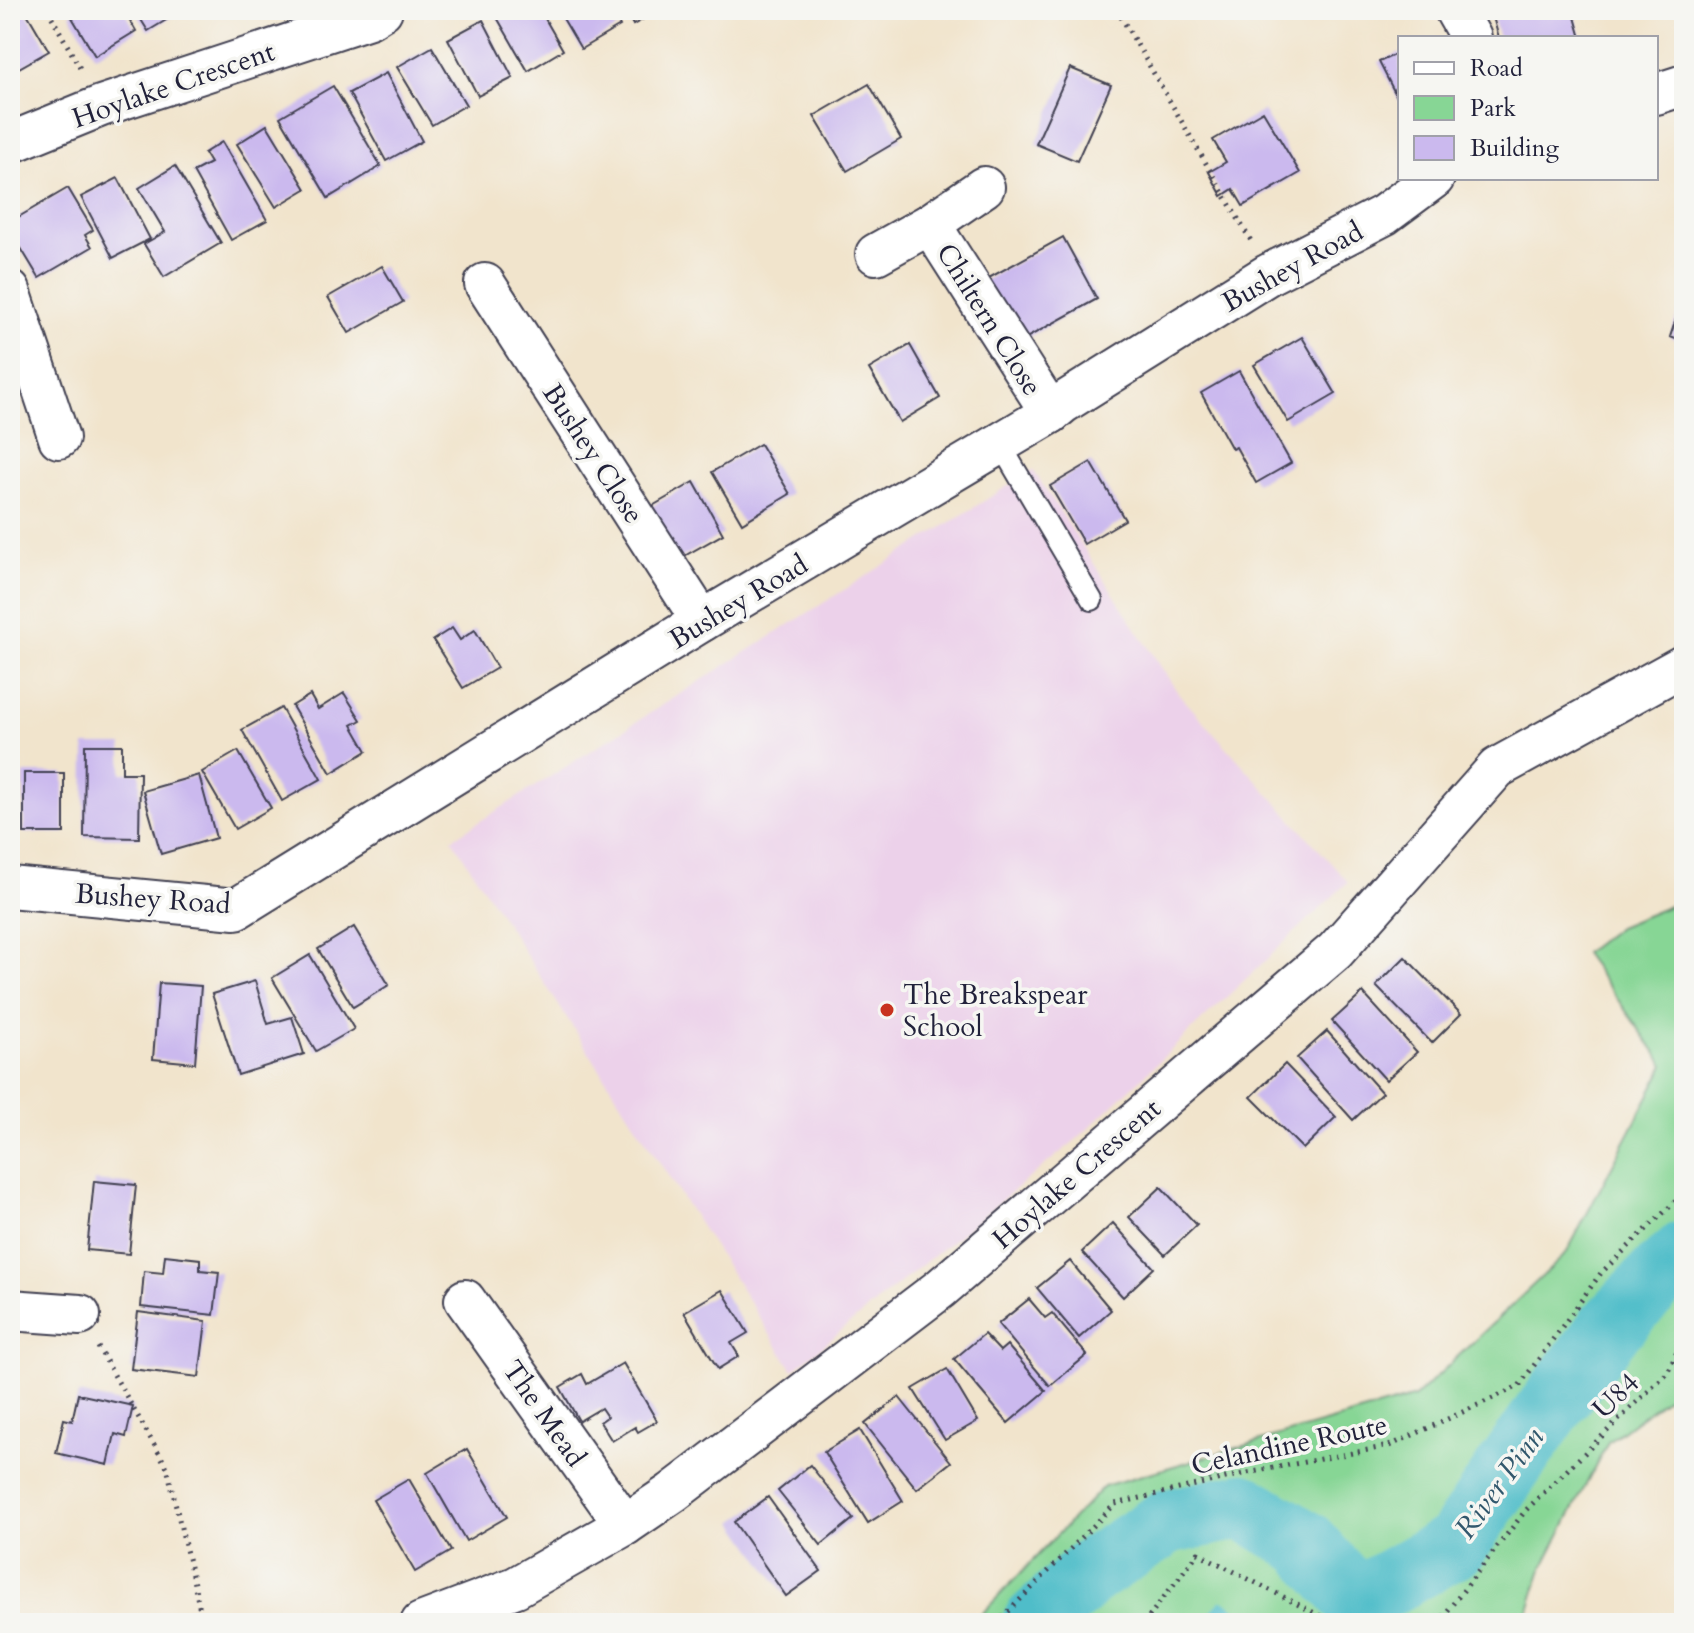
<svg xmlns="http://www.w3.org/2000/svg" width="1694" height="1633" font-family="Cardo,serif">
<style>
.built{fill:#ecd1ea}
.green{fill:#87d695;stroke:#547c68;stroke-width:2}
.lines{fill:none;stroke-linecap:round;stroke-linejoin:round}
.stream{stroke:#50bdc9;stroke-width:11}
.river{stroke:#50bdc9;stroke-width:66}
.building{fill:#cbb9ee}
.service-casing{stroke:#413f51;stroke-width:24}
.minor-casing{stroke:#413f51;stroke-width:44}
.path{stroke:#413f51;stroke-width:5;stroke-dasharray:2 6;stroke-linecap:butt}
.service{stroke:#fff;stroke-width:20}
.minor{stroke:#fff;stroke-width:40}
.poi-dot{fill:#c8321e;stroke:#f6f6f2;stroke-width:3}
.labels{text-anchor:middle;stroke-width:7;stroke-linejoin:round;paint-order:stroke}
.street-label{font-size:28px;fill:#22223b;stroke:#f6f6f2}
.poi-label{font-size:28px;fill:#22223b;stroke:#f6f6f2;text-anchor:start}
.water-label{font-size:30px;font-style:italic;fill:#32586d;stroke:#f6f6f2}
</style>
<rect width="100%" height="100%" fill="#f6f6f2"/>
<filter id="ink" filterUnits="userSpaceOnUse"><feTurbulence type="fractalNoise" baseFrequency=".0125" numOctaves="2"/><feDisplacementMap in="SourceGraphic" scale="16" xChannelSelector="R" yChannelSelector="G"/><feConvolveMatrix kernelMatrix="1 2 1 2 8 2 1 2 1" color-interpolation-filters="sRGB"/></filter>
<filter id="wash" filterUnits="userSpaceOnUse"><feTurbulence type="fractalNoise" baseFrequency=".006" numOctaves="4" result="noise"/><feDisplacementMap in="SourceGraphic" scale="32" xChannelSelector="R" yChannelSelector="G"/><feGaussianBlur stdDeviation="1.8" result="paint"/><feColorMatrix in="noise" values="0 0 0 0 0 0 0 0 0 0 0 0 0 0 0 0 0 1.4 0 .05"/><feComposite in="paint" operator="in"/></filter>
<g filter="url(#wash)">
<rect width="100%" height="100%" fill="#f1e4cc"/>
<polygon class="built" points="1033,470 1178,693 1348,882 1077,1139 793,1370 452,839"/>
<polygon class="green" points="1684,900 1684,1385 1608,1442 1541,1572 1525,1623 973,1623 1104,1486 1415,1397 1566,1254 1665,1065 1584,953 1618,927"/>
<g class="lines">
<polyline class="stream" points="1208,1623 1223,1606 1243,1623"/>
<polyline class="river" points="1035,1623 1091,1572 1167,1522 1243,1506 1305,1543 1357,1601 1456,1545 1547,1412 1609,1329 1660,1275 1684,1254"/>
</g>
<g id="blocks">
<g class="building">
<polygon points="13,10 25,10 49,51 10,73 10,12"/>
<polygon points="76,10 124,10 136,31 95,56 70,14"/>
<polygon points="135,10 183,10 148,31"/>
<polygon points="501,10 540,10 563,50 528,71 495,14"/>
<polygon points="558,10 611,10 620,26 581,49"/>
<polygon points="625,10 659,10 633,25"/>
<polygon points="1491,10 1573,10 1581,38 1499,38"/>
<polygon points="483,20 513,78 478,96 448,39"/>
<polygon points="432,47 466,105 432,125 397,67"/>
<polygon points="1400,52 1400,103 1379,62"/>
<polygon points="1070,68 1111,85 1077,161 1036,144"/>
<polygon points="386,73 422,141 386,161 349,93"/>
<polygon points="869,84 901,139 847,171 814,116"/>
<polygon points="333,86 381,166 328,198 280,117"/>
<polygon points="1263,111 1300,173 1243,206 1233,189 1222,196 1209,172 1226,162 1213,140"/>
<polygon points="267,125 306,189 276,207 237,144"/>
<polygon points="222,142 267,220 231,240 193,172 210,163 204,153"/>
<polygon points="175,166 221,243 164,277 144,244 165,232 139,188"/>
<polygon points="118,178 150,239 113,258 81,197"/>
<polygon points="68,188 93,230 85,235 92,247 39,278 10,230 10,222"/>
<polygon points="1063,237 1097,299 1012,346 978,284"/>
<polygon points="382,266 403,302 349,333 328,297"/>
<polygon points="1683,298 1684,298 1684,342 1670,337"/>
<polygon points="1302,337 1336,394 1288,422 1254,365"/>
<polygon points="910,345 940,398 900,422 869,369"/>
<polygon points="1239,371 1291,463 1256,483 1236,447 1232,449 1201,393"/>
<polygon points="760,444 790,494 742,523 712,472"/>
<polygon points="1091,462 1125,520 1084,544 1050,486"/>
<polygon points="694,482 723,534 672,563 642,512"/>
<polygon points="452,628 460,640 475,630 497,668 463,688 433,640"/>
<polygon points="344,693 361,720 352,725 367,751 331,773 292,706 310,695 318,709"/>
<polygon points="281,708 321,779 282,801 242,730"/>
<polygon points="85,745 122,745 122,773 140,773 139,838 84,837"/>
<polygon points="238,751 271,808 235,829 202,772"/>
<rect x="24" y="773" width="40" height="60"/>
<polygon points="199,775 216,838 161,854 143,791"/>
<polygon points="354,927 389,985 353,1007 318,949"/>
<polygon points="310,955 354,1029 316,1051 272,978"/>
<polygon points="1405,957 1461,1014 1432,1043 1376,986"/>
<polygon points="255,981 268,1024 292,1017 304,1054 238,1075 212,994"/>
<polygon points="159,983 201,986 195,1063 153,1059"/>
<polygon points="1363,993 1417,1052 1386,1080 1332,1021"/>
<polygon points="1327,1031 1382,1093 1353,1120 1297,1058"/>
<polygon points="1285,1064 1336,1117 1303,1149 1251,1097"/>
<polygon points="94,1181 136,1185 129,1254 87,1250"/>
<polygon points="1161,1187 1197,1225 1165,1255 1129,1217"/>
<polygon points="1113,1223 1154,1268 1123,1297 1082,1252"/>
<polygon points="165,1255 200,1259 200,1270 219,1272 214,1315 141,1307 144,1271 163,1273"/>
<polygon points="1070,1261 1111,1310 1079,1338 1037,1288"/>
<polygon points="722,1290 748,1333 731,1343 739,1356 718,1369 684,1312"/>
<polygon points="1029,1299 1045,1318 1052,1313 1087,1355 1050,1386 998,1324"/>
<polygon points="138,1312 206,1321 199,1377 131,1369"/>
<polygon points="984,1334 1000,1351 1007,1345 1046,1391 1008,1423 954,1359"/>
<polygon points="623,1363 657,1421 638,1432 635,1427 612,1441 600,1422 607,1417 601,1408 579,1421 560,1387 582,1374 587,1384"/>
<polygon points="947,1369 978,1421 945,1440 913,1389"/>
<polygon points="78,1394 133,1406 126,1437 115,1434 108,1465 56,1453 64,1419 72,1421"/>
<polygon points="899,1397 951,1462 917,1489 865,1424"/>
<polygon points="860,1430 903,1501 868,1523 824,1452"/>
<polygon points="467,1449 507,1517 466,1541 427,1473"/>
<polygon points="810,1465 853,1519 821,1545 778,1491"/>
<polygon points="409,1479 451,1551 415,1572 373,1500"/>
<polygon points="768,1497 821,1571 786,1596 734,1522"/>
</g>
</g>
</g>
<g filter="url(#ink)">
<use href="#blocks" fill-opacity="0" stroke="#413f51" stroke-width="2"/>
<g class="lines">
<defs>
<polyline id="service" points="1000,444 1092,600"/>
<g id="minor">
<polyline points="1455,10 1471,38"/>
<polyline points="1656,94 1684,85"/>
<polyline points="10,143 101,106 369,18 382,10"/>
<polyline points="930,224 1051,413"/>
<polyline points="876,254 930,224 984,187"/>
<polyline points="485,284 702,621"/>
<polyline points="10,291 59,438"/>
<polyline points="10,887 236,909 702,621 1051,413 1063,403 1269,274 1384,215 1434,178"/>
<polyline points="465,1300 625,1525"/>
<polyline points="10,1310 80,1315"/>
<polyline points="421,1623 516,1587 625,1525 672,1493 940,1289 1335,951 1497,768 1684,665"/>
</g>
</defs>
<use href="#service" class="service-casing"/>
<use href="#minor" class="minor-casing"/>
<g class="path">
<polyline points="48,10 82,72"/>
<polyline points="1117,10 1251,241"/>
<polyline points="98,1347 167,1467 203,1623"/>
<polyline points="997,1623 1115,1504 1247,1473 1389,1446 1519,1386 1601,1273 1684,1193"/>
<polyline points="1144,1623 1198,1553 1334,1623"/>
<polyline points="1438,1623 1526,1510 1668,1372 1684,1336"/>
</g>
<use href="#service" class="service"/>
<use href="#minor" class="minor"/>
</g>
</g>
<circle class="poi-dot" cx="887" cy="1010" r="8"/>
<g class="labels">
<g class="street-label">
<text transform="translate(173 84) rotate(-19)" y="10">Hoylake Crescent</text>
<text transform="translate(1292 266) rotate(-29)" y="10">Bushey Road</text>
<text transform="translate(990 319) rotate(58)" y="10">Chiltern Close</text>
<text transform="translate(594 453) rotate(57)" y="10">Bushey Close</text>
<text transform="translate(738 601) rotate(-31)" y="10">Bushey Road</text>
<text transform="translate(153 898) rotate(4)" y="10">Bushey Road</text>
<text transform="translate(1076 1173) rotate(-41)" y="10">Hoylake Crescent</text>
<text transform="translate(1615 1395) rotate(-44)" y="10">U84</text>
<text transform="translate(545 1413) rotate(55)" y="10">The Mead</text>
<text transform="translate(1289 1444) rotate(-12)" y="10">Celandine Route</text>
</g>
<g class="poi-label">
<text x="903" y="1004">The Breakspear<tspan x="903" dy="32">School</tspan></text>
</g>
<g class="water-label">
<text transform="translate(1499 1483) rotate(-54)" y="10">River Pinn</text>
</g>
</g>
<rect width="1694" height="1633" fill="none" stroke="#f6f6f2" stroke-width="40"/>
<rect x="1398" y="36" width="260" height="144" fill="#f6f6f2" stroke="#a1a1a9" stroke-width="2"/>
<rect x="1414" y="62" width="40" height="12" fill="#ffffff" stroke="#a1a1a9" stroke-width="2"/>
<text x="1470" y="76" font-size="24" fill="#22223b">Road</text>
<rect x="1414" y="96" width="40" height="24" fill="#87d695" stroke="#a1a1a9" stroke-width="2"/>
<text x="1470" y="116" font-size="24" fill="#22223b">Park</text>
<rect x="1414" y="136" width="40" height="24" fill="#cbb9ee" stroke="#a1a1a9" stroke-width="2"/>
<text x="1470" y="156" font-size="24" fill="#22223b">Building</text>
</svg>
